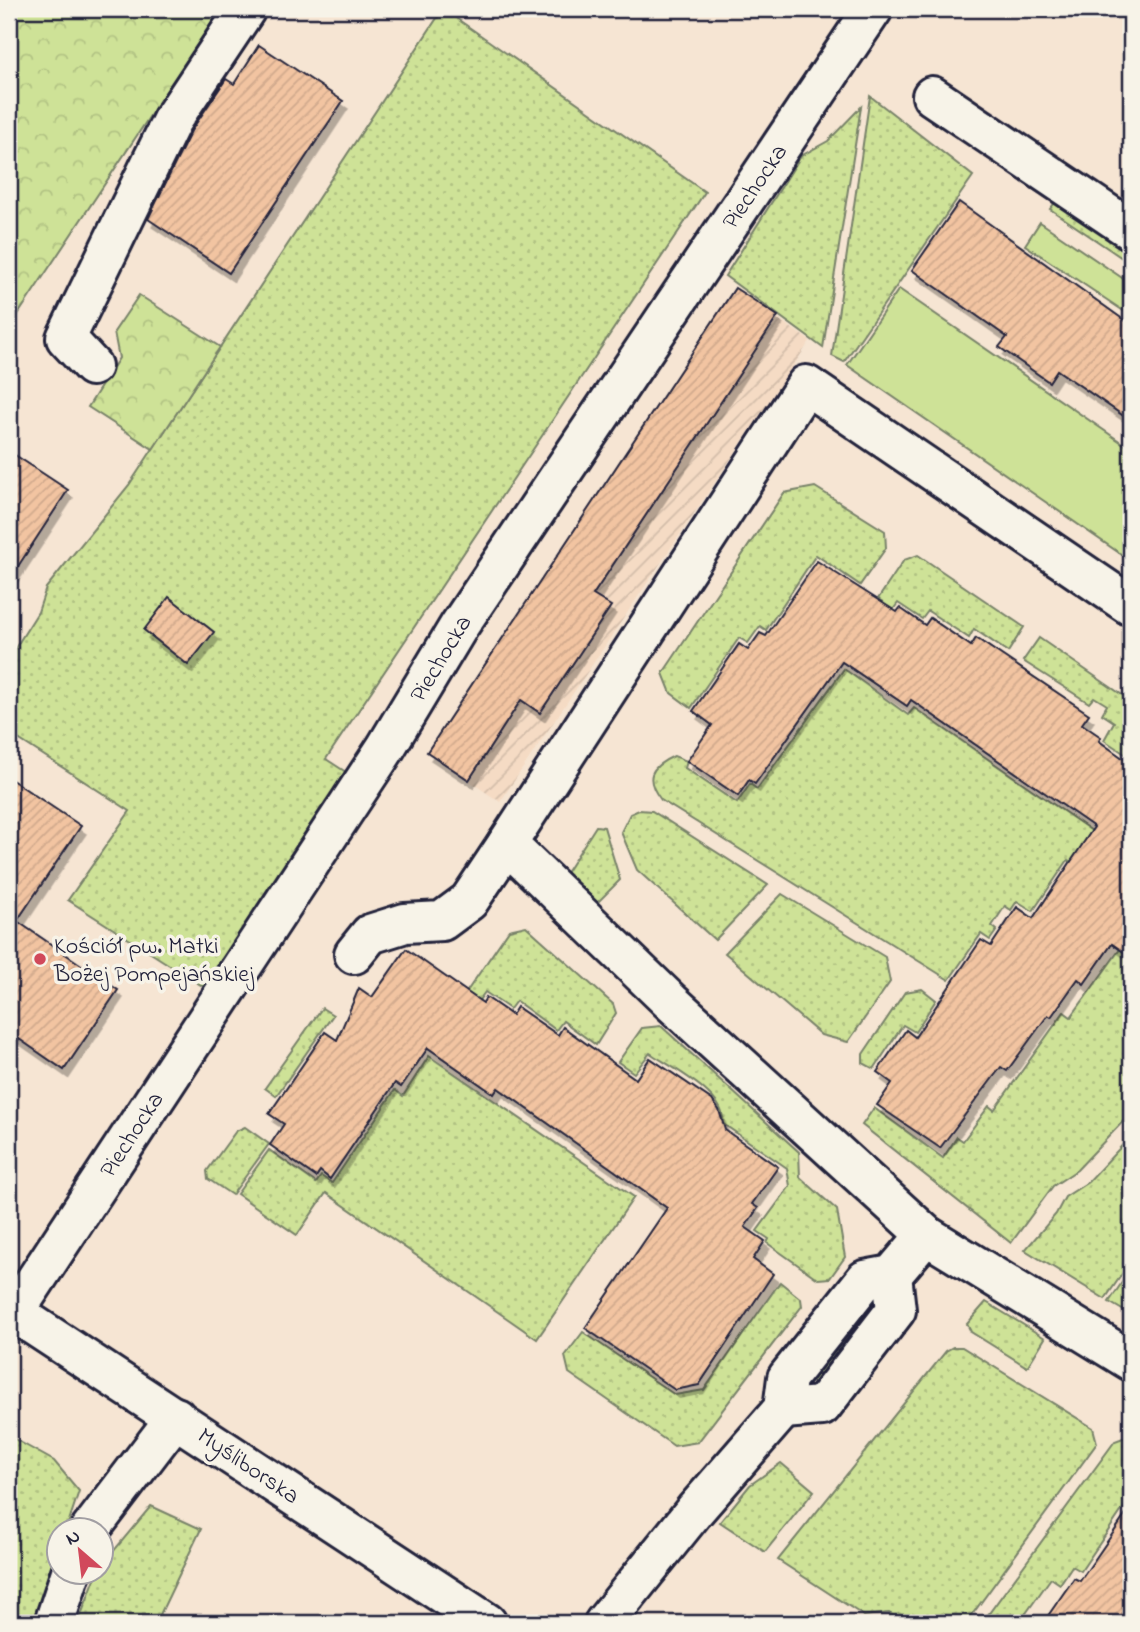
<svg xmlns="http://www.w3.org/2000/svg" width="1140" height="1632" font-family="'Indie Flower',sans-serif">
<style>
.industrial{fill:url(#industrial-furrows)}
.grass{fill:url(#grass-dots);stroke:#788269;stroke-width:2}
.forest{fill:url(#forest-crowns);stroke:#788269;stroke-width:2}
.garden{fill:#cee297;stroke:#788269;stroke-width:2}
.building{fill:url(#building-hatch);stroke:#22223b;stroke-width:2;filter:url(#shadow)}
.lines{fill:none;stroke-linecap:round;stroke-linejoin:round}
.minor-casing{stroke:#22223b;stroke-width:44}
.minor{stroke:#f7f3e8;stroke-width:38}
.poi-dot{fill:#d1495b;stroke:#f7f3e8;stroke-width:2.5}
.labels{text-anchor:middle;stroke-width:7;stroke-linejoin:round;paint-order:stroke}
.street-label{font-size:24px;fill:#22223b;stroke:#f7f3e8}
.poi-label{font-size:24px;fill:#22223b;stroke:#f7f3e8;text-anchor:start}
</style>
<defs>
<pattern id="industrial-furrows" width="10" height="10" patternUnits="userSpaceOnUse" patternTransform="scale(1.75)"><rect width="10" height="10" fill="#f5dbc4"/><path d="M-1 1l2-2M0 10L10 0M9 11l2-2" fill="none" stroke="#d2bca9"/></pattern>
<pattern id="grass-dots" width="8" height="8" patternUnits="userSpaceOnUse" patternTransform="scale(1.75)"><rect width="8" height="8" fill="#cee297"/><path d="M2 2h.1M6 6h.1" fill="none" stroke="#b1c283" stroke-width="1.8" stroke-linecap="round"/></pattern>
<pattern id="forest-crowns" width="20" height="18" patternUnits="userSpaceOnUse" patternTransform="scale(1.75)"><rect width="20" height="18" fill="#cee297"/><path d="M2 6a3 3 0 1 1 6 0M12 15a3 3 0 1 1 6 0" fill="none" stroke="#b1c283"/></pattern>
<pattern id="building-hatch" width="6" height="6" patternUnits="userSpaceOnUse" patternTransform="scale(1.75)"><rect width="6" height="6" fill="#f2c4a1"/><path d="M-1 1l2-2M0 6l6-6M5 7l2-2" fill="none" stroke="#cfa88c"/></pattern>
<filter id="shadow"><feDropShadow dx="4.5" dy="8" stdDeviation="0" flood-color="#0004"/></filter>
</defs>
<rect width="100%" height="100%" fill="#f6e5d3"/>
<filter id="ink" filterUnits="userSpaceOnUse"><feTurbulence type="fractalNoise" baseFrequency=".0143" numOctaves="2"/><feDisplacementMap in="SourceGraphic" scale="14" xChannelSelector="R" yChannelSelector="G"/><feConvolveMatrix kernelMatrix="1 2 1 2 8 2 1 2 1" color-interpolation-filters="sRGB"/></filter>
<g filter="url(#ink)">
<polygon class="industrial" points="735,288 810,341 500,802 427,752"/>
<g class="grass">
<polygon points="443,9 705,192 326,759 352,776 210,991 68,900 130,811 9,733 9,658 38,612 46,588 129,485"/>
<polygon points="870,96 973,176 844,362 832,356"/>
<polygon points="861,107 823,348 725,276 801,156 828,141"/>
<polygon points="1057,200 1131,250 1131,264 1050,209"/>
<polygon points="815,487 885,531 886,548 860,585 816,555 766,630 760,626 748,643 739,638 691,708 671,693 663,673 784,493"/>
<polygon points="918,555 1024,627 1008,652 974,629 969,638 928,611 922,619 898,603 887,618 877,610 883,602 878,599 904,560"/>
<polygon points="1039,638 1131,701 1131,758 1104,740 1114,722 1102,714 1107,705 1094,697 1089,703 1023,661"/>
<path d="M844,669L908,715L914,708L1102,838L1081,867L1068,860L1033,911L1017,901L1011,910L1005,906L992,926L997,930L990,940L981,934L949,980L661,800C644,778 650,767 674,756L687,761L685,768L737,803L750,784L757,789Z"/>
<polygon points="639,810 652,811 768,885 715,940 637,870 621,832 630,814"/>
<polygon points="596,826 604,827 620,880 596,904 575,886 566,873"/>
<polygon points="782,894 885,957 890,982 848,1042 821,1035 725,953"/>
<polygon points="526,926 613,1004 616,1013 596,1045 563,1021 556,1030 516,1001 510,1009 485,992 472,1010 461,1000 509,930"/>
<polygon points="1131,934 1131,1113 1077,1170 1053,1186 1011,1243 862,1125 874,1108 943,1158 957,1137 963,1141 989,1106 994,1110 1064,1012 1071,1017"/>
<polygon points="922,989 936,1000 915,1032 903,1025 874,1069 863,1063 863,1054 905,992"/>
<polygon points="322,1008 333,1015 276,1096 265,1088"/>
<path d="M661,1026L799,1152L800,1177L837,1210L845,1257L830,1278L818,1279L767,1243L769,1239L757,1231L790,1186L787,1168L722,1123C730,1097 669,1066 650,1053L634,1073L618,1062L642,1028Z"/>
<polygon points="429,1056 634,1197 537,1339 326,1193 297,1235 237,1194 269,1150 316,1183 321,1176 332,1183 395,1090 403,1096"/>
<polygon points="245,1127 269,1144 232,1195 208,1179 207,1171 236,1131"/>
<polygon points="1131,1136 1131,1261 1105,1299 1025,1250 1056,1214 1065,1197 1088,1182"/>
<polygon points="780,1282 801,1299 802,1306 698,1442 674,1446 569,1373 565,1356 583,1332 675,1395 704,1390"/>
<polygon points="986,1302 1045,1338 1027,1367 971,1332 967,1324"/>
<polygon points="953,1347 962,1347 1093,1428 1097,1443 966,1623 904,1623 889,1613 864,1616 778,1560 946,1351"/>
<polygon points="1131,1435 1131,1497 1081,1571 1072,1566 1060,1584 1051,1578 1019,1623 982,1623 1115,1441"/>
<polygon points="9,1436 54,1461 79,1491 66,1530 60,1530 59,1550 35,1623 9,1623"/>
<polygon points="781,1463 814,1491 765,1552 720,1522 750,1485"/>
<polygon points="151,1506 201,1529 156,1623 78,1623 97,1573 102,1572 102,1565"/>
</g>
<g class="forest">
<polygon points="9,9 221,9 9,328"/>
<polygon points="139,295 220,347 153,449 88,407 119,358 114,332"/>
</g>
<g class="garden">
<polygon points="1040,222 1131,284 1131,316 1025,245"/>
<polygon points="899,289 1131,449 1131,561 847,365"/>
<polygon points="1131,1269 1131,1315 1109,1302"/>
<polygon points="873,1295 881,1300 817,1385 813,1384 810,1376"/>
</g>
<g class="building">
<polygon points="259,45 343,101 229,273 148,219 191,131 226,79 234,84"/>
<polygon points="959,202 1131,325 1131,421 1057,370 1049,382 999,347 1007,337 912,270"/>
<polygon points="735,288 778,316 593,595 611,606 540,713 521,700 469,780 427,752"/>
<polygon points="9,451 68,490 9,580"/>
<polygon points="817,561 897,612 900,608 925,625 930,618 971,646 976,638 1089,714 1082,724 1101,737 1099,741 1131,764 1131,957 1112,944 1084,984 1078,979 1051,1017 1048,1015 1007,1071 1001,1067 940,1148 877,1105 892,1083 877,1072 906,1030 915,1037 981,940 991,946 1017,907 1033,918 1094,827 911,700 907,706 842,662 755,784 749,780 738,796 687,761 712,725 693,711 739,644 748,650 760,633 766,636"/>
<polygon points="169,597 214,632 188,665 144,630"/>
<polygon points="9,778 81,826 17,921 118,990 64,1070 9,1032"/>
<polygon points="406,949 483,1003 486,997 512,1015 517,1007 558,1035 563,1027 636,1079 650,1058 712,1100 719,1110 725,1130 778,1167 752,1204 758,1208 745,1227 765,1241 753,1259 773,1274 699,1385 675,1390 585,1328 667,1208 498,1088 494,1094 428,1048 401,1087 395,1083 330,1179 320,1171 316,1177 270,1145 284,1124 269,1114 325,1032 337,1040 359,988 372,997"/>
<polygon points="1131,1507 1131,1623 1043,1623 1074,1578 1080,1581"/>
</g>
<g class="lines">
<defs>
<g id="minor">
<polyline points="932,96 1131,230"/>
<polyline points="92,366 66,338 172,120 246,9"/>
<polyline points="1131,606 806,385 507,844 671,1002 926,1235 1131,1361"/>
<polyline points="354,954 370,934 405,923 442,921 469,901 507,844"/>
<polyline points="9,1309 487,1623"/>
<polyline points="14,1313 385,749 459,626 873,9"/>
<polyline points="783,1409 822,1406 896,1310 892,1275"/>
<polyline points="90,1530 176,1417"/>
<polyline points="54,1623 71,1572"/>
<polyline points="604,1623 695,1510 783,1409 787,1378 865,1280 892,1275 926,1235"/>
</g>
</defs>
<use href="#minor" class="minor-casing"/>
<use href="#minor" class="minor"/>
</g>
</g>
<circle class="poi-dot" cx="40" cy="959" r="7"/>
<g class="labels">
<g class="street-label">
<text transform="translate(754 186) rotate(-56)" y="8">Piechocka</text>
<text transform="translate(440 658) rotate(-59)" y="8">Piechocka</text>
<text transform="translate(131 1134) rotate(-57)" y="8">Piechocka</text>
<text transform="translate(249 1465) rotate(34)" y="8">Myśliborska</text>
</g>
<g class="poi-label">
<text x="54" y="953">Kościół pw. Matki<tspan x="54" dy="28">Bożej Pompejańskiej</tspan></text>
</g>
</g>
<rect width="1140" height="1632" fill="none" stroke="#f7f3e8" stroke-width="35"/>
<rect x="18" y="18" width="1105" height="1597" fill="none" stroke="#22223b" stroke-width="2.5" filter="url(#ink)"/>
<g transform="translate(80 1551) rotate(332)"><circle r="33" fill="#f7f3e8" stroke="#a29fa3" stroke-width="2"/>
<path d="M0-5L12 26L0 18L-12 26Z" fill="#d1495b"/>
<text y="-10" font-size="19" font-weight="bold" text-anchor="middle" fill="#22223b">N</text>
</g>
</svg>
